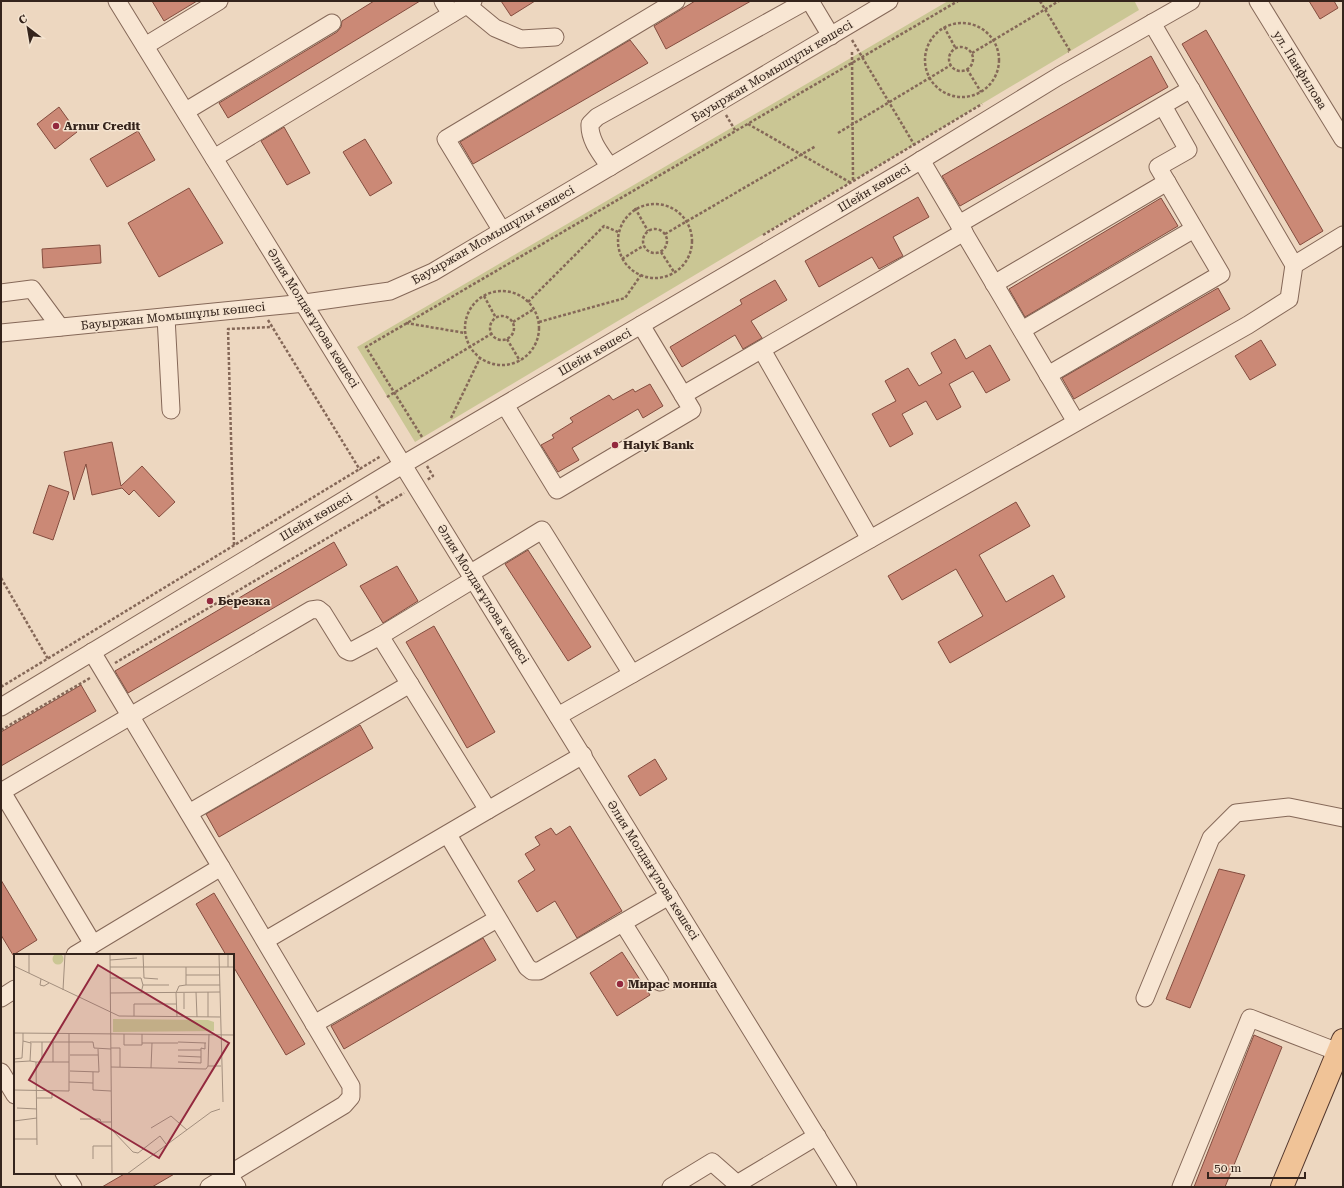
<svg xmlns="http://www.w3.org/2000/svg" width="1344" height="1188" font-family="'Roboto Serif',serif">
<style>
.green{fill:#cac694}
.building{fill:#cb8976;stroke:#844d3f}
.lines{fill:none;stroke-linecap:round;stroke-linejoin:round}
.minor-casing{stroke:#856858;stroke-width:19}
.major-casing{stroke:#53372d;stroke-width:24}
.path{stroke:#856858;stroke-width:2.5;stroke-dasharray:3 2;stroke-linecap:butt}
.minor{stroke:#f8e6d3;stroke-width:17}
.major{stroke:#f0c397;stroke-width:22}
.poi-dot{fill:#93293e;stroke:#f4e3cf;stroke-width:1.5}
.labels{text-anchor:middle;stroke-width:3;stroke-linejoin:round;paint-order:stroke}
.street-label{font-size:12px;fill:#35241c;stroke:#f4e3cf}
.poi-label{font-size:12px;font-weight:bold;fill:#35241c;stroke:#f4e3cf;text-anchor:start}
.inset-road{fill:none;stroke:#a38f7e;stroke-width:1}
.view{fill:#93293e;fill-opacity:0.15;stroke:#93293e;stroke-width:2}
.inset-edge{fill:none;stroke:#35241c;stroke-width:2}
</style>
<rect width="100%" height="100%" fill="#edd7c0"/>
<polygon class="green" points="948,1 1137,1 1135,2 1139,10 415,442 357,347"/>
<g class="building">
<polygon points="152,1 197,1 164,21"/>
<polygon points="374,1 420,1 228,118 219,103 337,32 341,27 342,21"/>
<polygon points="501,1 535,1 511,16"/>
<polygon points="695,1 751,1 666,49 654,26"/>
<polygon points="1309,1 1334,1 1338,8 1320,19"/>
<polygon points="1206,30 1323,231 1300,245 1182,44"/>
<polygon points="630,40 648,63 473,164 460,142"/>
<polygon points="1151,56 1168,87 960,206 942,176"/>
<polygon points="59,107 77,132 55,149 37,124"/>
<polygon points="284,127 310,173 287,185 261,141"/>
<polygon points="138,131 155,160 107,187 90,159"/>
<polygon points="365,139 392,183 370,196 343,152"/>
<polygon points="189,188 223,243 159,277 128,223"/>
<polygon points="918,197 929,217 893,237 903,256 879,269 872,257 819,287 805,261"/>
<polygon points="1161,198 1178,226 1025,317 1009,289"/>
<polygon points="100,245 101,263 43,268 42,249"/>
<polygon points="775,280 787,300 751,321 762,338 743,349 735,335 682,367 670,347 742,304 740,300"/>
<polygon points="1218,288 1230,309 1074,399 1062,378"/>
<polygon points="955,339 966,359 990,345 1010,380 986,393 973,371 949,384 961,407 937,420 926,401 902,414 913,434 890,447 872,414 896,401 885,381 908,368 919,386 942,373 931,353"/>
<polygon points="1261,340 1276,365 1250,380 1235,356"/>
<polygon points="650,384 663,406 643,418 638,409 572,448 579,460 558,472 541,445 554,438 552,435 573,422 570,418 609,395 613,400 633,389 635,392"/>
<polygon points="112,442 121,486 142,466 175,502 159,517 134,490 129,495 122,488 92,495 86,464 74,500 64,452"/>
<polygon points="49,485 69,492 53,540 33,533"/>
<polygon points="1016,502 1030,526 979,555 1006,602 1053,575 1065,597 950,663 938,642 983,616 956,569 902,600 888,576"/>
<polygon points="334,542 347,565 128,693 115,671"/>
<polygon points="528,550 591,647 568,661 505,564"/>
<polygon points="397,566 418,601 383,623 360,586"/>
<polygon points="434,626 495,732 467,748 406,642"/>
<polygon points="81,685 96,711 1,766 1,732"/>
<polygon points="360,725 373,748 219,837 206,814"/>
<polygon points="655,759 667,779 640,796 628,776"/>
<polygon points="570,826 622,911 577,938 555,901 537,912 518,881 535,870 525,854 540,845 535,837 551,828 556,835"/>
<polygon points="1219,869 1245,875 1190,1008 1166,999"/>
<polygon points="1,880 37,940 13,955 1,935"/>
<polygon points="214,893 305,1044 286,1055 233,966 233,955 226,955 196,904"/>
<polygon points="483,938 496,960 344,1049 331,1026"/>
<polygon points="622,952 650,995 617,1016 590,973"/>
<polygon points="1254,1035 1282,1047 1225,1187 1194,1187"/>
<polygon points="126,1173 176,1173 152,1187 102,1187"/>
</g>
<g class="lines">
<defs>
<g id="minor">
<polyline points="117,1 848,1187"/>
<polyline points="443,1 451,14"/>
<polyline points="810,1 831,36"/>
<polyline points="1258,1 1343,139"/>
<polyline points="467,5 495,28 521,39 555,37"/>
<polyline points="145,46 219,1"/>
<polyline points="186,111 332,23"/>
<polyline points="214,158 473,1"/>
<polyline points="921,160 1076,422"/>
<path d="M610,167C601,154 589,140 590,124L597,117L806,1"/>
<polyline points="959,224 1191,89"/>
<polyline points="502,231 446,139 676,1"/>
<polyline points="1294,265 1343,235"/>
<polyline points="994,284 1167,182"/>
<polyline points="1,293 32,289 60,327"/>
<polyline points="166,317 171,410"/>
<polyline points="1022,330 1194,229"/>
<polyline points="1,333 305,303 390,291 433,272 889,1"/>
<polyline points="762,350 870,539"/>
<polyline points="1048,375 1221,274 1158,167 1188,150 1163,106"/>
<polyline points="683,395 964,232"/>
<polyline points="505,405 557,490 692,410 641,325"/>
<polyline points="471,573 542,530 632,674"/>
<polyline points="1,707 404,464 905,170 1059,76 1191,1"/>
<polyline points="558,716 1248,325 1289,299 1294,265 1152,23"/>
<polyline points="1,792 311,610 318,609 323,613 346,650 350,652 380,636 474,579"/>
<polyline points="2,792 93,944"/>
<polyline points="488,810 583,755"/>
<polyline points="189,813 410,684"/>
<polyline points="448,835 527,967 532,971 539,971 669,896"/>
<polyline points="221,867 351,1086 351,1097 344,1105 233,1172"/>
<polyline points="623,923 660,982"/>
<polyline points="266,940 488,810 380,636"/>
<polyline points="75,955 221,867 92,652"/>
<polyline points="1,998 15,989"/>
<polyline points="1145,998 1211,838 1236,813 1289,807 1343,818"/>
<polyline points="314,1024 497,919"/>
<polyline points="1,1072 15,1095"/>
<polyline points="64,1173 73,1187"/>
<polyline points="229,1175 237,1187"/>
<polyline points="209,1187 232,1173"/>
<polyline points="671,1187 712,1162 737,1184 817,1136"/>
<polyline points="1181,1187 1250,1018 1338,1052"/>
</g>
<polyline id="major" points="1282,1187 1343,1040"/>
</defs>
<use href="#minor" class="minor-casing"/>
<use href="#major" class="major-casing"/>
<g class="path">
<polyline points="1040,1 1070,51 1068,52"/>
<circle cx="962" cy="60" r="37"/>
<polyline points="944,27 956,49"/>
<polyline points="852,40 915,146"/>
<circle cx="961" cy="59" r="12"/>
<polyline points="852,52 853,180"/>
<polyline points="972,53 1059,1"/>
<polyline points="967,69 981,92"/>
<polyline points="726,115 735,130"/>
<polyline points="748,124 851,183"/>
<polyline points="838,133 951,65"/>
<circle cx="655" cy="241" r="37"/>
<polyline points="635,208 648,231"/>
<circle cx="655" cy="241" r="12"/>
<polyline points="665,234 816,146"/>
<polyline points="763,235 982,104"/>
<polyline points="661,252 674,272"/>
<polyline points="622,259 643,246"/>
<circle cx="502" cy="328" r="37"/>
<polyline points="484,296 496,318"/>
<polyline points="528,302 604,226 618,232"/>
<circle cx="502" cy="328" r="12"/>
<polyline points="268,320 360,470"/>
<polyline points="513,322 534,309"/>
<polyline points="539,322 625,298 641,275"/>
<polyline points="406,323 465,333"/>
<polyline points="507,339 520,361"/>
<polyline points="387,397 491,334"/>
<polyline points="451,418 480,358"/>
<polyline points="422,437 366,347 958,1"/>
<polyline points="427,466 433,476 427,480"/>
<polyline points="376,496 382,506"/>
<polyline points="234,545 228,329 272,327"/>
<polyline points="1,578 48,659"/>
<polyline points="115,663 404,493"/>
<polyline points="1,687 381,456"/>
<polyline points="1,730 90,678"/>
</g>
<use href="#minor" class="minor"/>
<use href="#major" class="major"/>
</g>
<g class="poi-dot">
<circle cx="56" cy="126" r="4"/>
<circle cx="615" cy="445" r="4"/>
<circle cx="210" cy="601" r="4"/>
<circle cx="620" cy="984" r="4"/>
</g>
<g class="labels">
<g class="street-label">
<text transform="translate(1300 70) rotate(58)" y="4">ул. Панфилова</text>
<text transform="translate(772 71) rotate(-31)" y="4">Бауыржан Момышұлы көшесі</text>
<text transform="translate(874 188) rotate(-31)" y="4">Шейн көшесі</text>
<text transform="translate(493 235) rotate(-30)" y="4">Бауыржан Момышұлы көшесі</text>
<text transform="translate(173 316) rotate(-6)" y="4">Бауыржан Момышұлы көшесі</text>
<text transform="translate(313 318) rotate(58)" y="4">Әлия Молдағұлова көшесі</text>
<text transform="translate(595 352) rotate(-30)" y="4">Шейн көшесі</text>
<text transform="translate(316 517) rotate(-31)" y="4">Шейн көшесі</text>
<text transform="translate(483 594) rotate(58)" y="4">Әлия Молдағұлова көшесі</text>
<text transform="translate(653 870) rotate(58)" y="4">Әлия Молдағұлова көшесі</text>
</g>
<g class="poi-label">
<text x="64" y="130">Arnur Credit</text>
<text x="623" y="449">Halyk Bank</text>
<text x="218" y="605">Березка</text>
<text x="628" y="988">Мирас монша</text>
</g>
</g>
<g transform="translate(14 954)">
<rect width="220" height="220" fill="#edd7c0"/>
<path d="M38.5 5a5.5 5.5 0 1 1 11 0a5.5 5.5 0 1 1-11 0ZM99,65L194,66L200,68V77L99,78Z" fill="#cac694"/>
<path class="inset-road" d="M15,0V19M96,0L98,220M129,0L130,24L144,25M205,0L209,148M214,0V13M96,6L123,4M0,12L105,62L206,63M96,13H220M172,13V21H206M96,24H127L129,31M27,25L26,31L30,32L35,29M172,31H206M49,36L51,0M182,38L183,63M194,38V63M96,39L206,38M127,39L129,31H155M170,55V39M120,62V50H162M163,63L162,39L165,32L172,31V21M0,79L220,81M9,79V87L17,89L16,107L22,108M110,80V91H128V80M16,88H79L80,94L97,95M39,88V108M164,88L192,89M128,89H164M97,94H106V113M164,96H187M56,101H84M164,102L187,103M0,105L8,104L9,87M28,105V88M0,108L16,107M164,108L187,109V94L191,95V89M194,112H207M97,113L192,115L194,112L195,80M137,114L138,89M56,117L85,118L84,95M79,118V136L97,137M55,128L79,129M0,136L55,137V108M23,144H38V138M3,154L23,155M66,165H86L87,168H97M0,167L23,164M137,174L157,162L173,176M98,176L119,198L124,199L146,182L152,190M0,185H23M23,191L22,108H55V79M79,205V192H98M113,220L197,158L206,155"/>
<path class="view" d="M84,11L215,89L145,204L15,126Z"/>
<rect width="220" height="220" class="inset-edge"/>
</g>
<rect width="1344" height="1188" fill="none" stroke="#35241c" stroke-width="4"/>
<g transform="translate(28 28) rotate(329)" stroke="#f4e3cf" stroke-width="3" paint-order="stroke">
<path d="M0-3L7 15L0 10L-7 15Z" fill="#35241c"/>
<text y="-6" font-size="11" font-weight="bold" text-anchor="middle" fill="#35241c">С</text>
</g>
<path d="M1208 1172v6h97v-6" fill="none" stroke="#35241c" stroke-width="2"/>
<text x="1214" y="1172" font-size="12" fill="#35241c" stroke="#f4e3cf" stroke-width="3" paint-order="stroke">50 m</text>
</svg>
